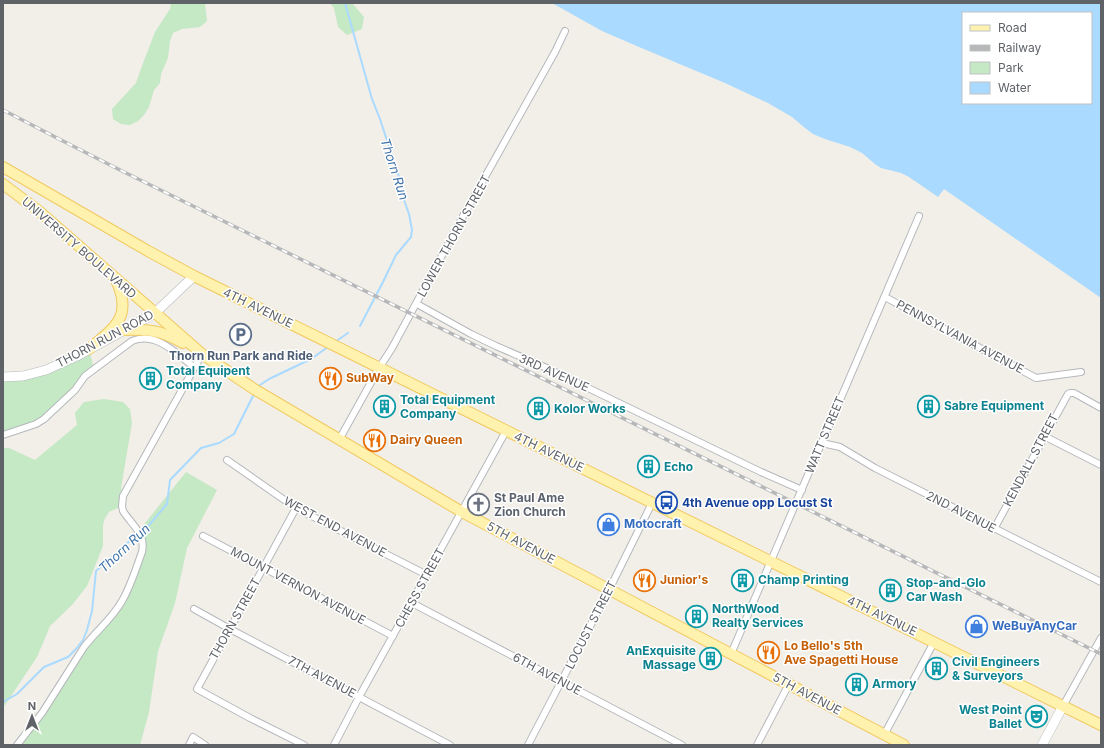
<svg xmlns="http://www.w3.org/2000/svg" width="1104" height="748" font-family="Inter,sans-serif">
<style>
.green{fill:#c5e8c5}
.water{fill:#aadaff;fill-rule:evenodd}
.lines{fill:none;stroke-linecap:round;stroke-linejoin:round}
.stream{stroke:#aadaff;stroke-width:2}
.street-casing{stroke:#b5b8bc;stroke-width:8}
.secondary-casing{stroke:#b6babf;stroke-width:10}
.primary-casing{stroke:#f2c960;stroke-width:12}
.street{stroke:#fff;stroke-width:6}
.secondary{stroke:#fff;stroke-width:9}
.primary{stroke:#fff2af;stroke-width:10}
.rail-casing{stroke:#b6b7b8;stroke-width:3.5}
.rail{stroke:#fff;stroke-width:2;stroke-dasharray:6;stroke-linecap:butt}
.labels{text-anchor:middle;stroke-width:3;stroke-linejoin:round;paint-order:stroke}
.street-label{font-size:12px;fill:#5f6368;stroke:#fff}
.service-label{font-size:12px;font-weight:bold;fill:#4e5e75;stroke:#fff}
.culture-label{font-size:12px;font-weight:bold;fill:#0d838f;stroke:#fff;text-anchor:start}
.food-label{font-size:12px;font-weight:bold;fill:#c56008;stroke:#fff;text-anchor:start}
.worship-label{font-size:12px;font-weight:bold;fill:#5b616d;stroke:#fff;text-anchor:start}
.transit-label{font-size:12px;font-weight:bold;fill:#164399;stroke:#fff;text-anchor:start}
.shop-label{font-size:12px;font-weight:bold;fill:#366cbe;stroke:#fff;text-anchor:start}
.water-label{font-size:13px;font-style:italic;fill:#4174aa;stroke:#fff}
</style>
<rect width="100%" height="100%" fill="#f1efe8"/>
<g class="green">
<polygon points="171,3 205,3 207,21 200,27 182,29 173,33 170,41 168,58 161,74 160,83 154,90 149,107 144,115 138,121 130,125 121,124 113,119 112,109 136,83 142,66 155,32 170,9"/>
<polygon points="330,3 352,3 364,17 362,29 347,35 338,27 334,8"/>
<polygon points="89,349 94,369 44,419 3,435 3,377 23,376"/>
<polygon points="104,399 123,402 130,409 132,423 121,488 123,496 122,506 109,512 105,518 103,525 103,546 87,586 72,605 50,626 37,657 3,708 3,448 9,448 35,460 77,425 75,413 84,402"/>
<polygon points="186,472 217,490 187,548 175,603 158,651 149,712 140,745 17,745 84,647 117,610 142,552 138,532"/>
</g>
<path class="water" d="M552,3H1101V298L944,189L938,197L909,177L901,173L881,168L875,164L862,153L850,147L825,139L813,134L805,128L792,117L768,103L725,83L639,47L602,31ZM963,13H1091V103H963Z"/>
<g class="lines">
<g class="stream">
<polyline points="345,3 372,99 380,119 401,183 404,200 409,214 412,230 411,237 396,255 383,282 360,326"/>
<polyline points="335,342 348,333"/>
<polyline points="260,385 269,379 311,359 328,347"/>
<polyline points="3,702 17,694 44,667 68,657 76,649 83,640 87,630 92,611 96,571 131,540 144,531 167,504 170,480 201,448 219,443 234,434 253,396"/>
</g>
<defs>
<g id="street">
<polyline points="885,297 1036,378 1081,372"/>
<polyline points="417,304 471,334 496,346 549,369 761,472 802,490"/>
<path d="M3,435L36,424L44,419L75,390L85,376L132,341C156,331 177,354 194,367"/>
<polyline points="1044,436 1101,465"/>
<polyline points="339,440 379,368 392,348 467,209 555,52 565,31"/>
<polyline points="822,443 840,447 875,468 1101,582"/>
<polyline points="227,460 296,508 427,575"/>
<polyline points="296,508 197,689 250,718 304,745"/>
<polyline points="994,529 1068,394 1070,393 1074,393 1101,408"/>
<polyline points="203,536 393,636"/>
<polyline points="412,603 682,745"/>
<polyline points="194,609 230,629 450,745"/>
<polyline points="731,654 919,216"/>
<polyline points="1063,706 1101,638"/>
<polyline points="884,735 934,642"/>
<path d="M17,745L42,713L84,647C96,631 112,619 122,601C131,586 136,568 142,552C146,534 132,525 123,511L122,506L123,496L202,354"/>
<polyline points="189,745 193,737 205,745"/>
<polyline points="334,745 359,697 506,431"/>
<polyline points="528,745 609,590 652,503"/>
<polyline points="757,745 789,684"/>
</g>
<g id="secondary">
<polyline points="3,377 23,376 46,370 77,356 155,313 194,276"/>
<polyline points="1042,745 1063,706"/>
</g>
<g id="primary">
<polyline points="3,167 148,251 194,276 1101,725"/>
<polyline points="3,184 40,212 202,354 254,389 462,512 904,745"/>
<path d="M123,330C148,329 161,330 183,343"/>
<path d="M89,349C115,327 133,317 116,280"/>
</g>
</defs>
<use href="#street" class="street-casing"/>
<use href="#secondary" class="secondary-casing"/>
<use href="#primary" class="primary-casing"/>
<use href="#street" class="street"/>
<use href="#secondary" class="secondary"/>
<use href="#primary" class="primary"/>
<defs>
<polyline id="rail" points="3,110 59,139 124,172 1101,654"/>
</defs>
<use href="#rail" class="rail-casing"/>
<use href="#rail" class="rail"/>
</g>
<defs>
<symbol id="parking-ring" viewBox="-11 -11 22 22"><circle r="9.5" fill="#fff" stroke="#5c6f8a" stroke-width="1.5"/><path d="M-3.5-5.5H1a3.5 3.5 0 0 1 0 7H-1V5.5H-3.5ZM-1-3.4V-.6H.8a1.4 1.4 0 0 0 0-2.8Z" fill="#5c6f8a"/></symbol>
<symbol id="building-ring" viewBox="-11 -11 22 22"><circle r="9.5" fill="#fff" stroke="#0f9aa8" stroke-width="1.5"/><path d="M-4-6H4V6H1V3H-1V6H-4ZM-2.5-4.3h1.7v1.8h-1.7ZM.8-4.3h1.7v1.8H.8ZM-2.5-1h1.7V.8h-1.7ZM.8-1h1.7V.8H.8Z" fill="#0f9aa8"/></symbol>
<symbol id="restaurant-ring" viewBox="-11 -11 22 22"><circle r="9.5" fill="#fff" stroke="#e8710a" stroke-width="1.5"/><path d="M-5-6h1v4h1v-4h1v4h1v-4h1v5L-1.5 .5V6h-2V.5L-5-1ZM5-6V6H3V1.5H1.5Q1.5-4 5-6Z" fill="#e8710a"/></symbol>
<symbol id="bus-ring" viewBox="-11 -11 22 22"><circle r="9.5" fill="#fff" stroke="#1a4fb4" stroke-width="1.5"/><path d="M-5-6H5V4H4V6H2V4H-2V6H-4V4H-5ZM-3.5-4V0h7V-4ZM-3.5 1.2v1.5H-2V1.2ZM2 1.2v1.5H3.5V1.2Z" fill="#1a4fb4"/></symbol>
<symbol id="church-ring" viewBox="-11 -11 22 22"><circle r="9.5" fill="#fff" stroke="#6b7280" stroke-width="1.5"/><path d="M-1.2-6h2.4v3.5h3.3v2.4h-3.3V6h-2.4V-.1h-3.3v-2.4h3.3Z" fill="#6b7280"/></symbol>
<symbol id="shop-ring" viewBox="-11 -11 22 22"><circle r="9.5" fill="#fff" stroke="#3f7fe0" stroke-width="1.5"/><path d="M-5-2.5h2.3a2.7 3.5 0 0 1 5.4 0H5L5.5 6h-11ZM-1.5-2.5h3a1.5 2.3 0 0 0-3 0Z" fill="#3f7fe0"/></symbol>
<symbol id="theatre-ring" viewBox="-11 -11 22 22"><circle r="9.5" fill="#fff" stroke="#0f9aa8" stroke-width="1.5"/><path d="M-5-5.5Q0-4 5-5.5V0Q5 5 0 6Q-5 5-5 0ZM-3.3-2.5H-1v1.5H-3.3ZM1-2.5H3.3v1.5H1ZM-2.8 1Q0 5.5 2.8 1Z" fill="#0f9aa8"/></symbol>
</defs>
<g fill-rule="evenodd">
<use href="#parking-ring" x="228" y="322" width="25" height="25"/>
<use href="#building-ring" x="138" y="366" width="25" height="25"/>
<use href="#restaurant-ring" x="318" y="366" width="25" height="25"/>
<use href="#building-ring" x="916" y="394" width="25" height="25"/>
<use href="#building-ring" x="372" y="394" width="25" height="25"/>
<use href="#building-ring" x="526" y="396" width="25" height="25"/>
<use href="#restaurant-ring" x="362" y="428" width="25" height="25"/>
<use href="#building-ring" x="636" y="454" width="25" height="25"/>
<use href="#bus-ring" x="654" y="490" width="25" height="25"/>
<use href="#church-ring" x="466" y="492" width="25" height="25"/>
<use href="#shop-ring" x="596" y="512" width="25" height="25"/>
<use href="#restaurant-ring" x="632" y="568" width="25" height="25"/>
<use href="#building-ring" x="730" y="568" width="25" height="25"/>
<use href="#building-ring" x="878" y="578" width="25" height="25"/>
<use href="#building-ring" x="684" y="604" width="25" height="25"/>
<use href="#shop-ring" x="964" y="614" width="25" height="25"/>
<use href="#restaurant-ring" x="756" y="640" width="25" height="25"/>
<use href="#building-ring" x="698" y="646" width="25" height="25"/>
<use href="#building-ring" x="924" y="656" width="25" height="25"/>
<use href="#building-ring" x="844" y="672" width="25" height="25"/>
<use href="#theatre-ring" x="1024" y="704" width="25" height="25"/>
</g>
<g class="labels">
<g class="street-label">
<text transform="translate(454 236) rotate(-61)" y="4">LOWER THORN STREET</text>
<text transform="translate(79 248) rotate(41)" y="4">UNIVERSITY BOULEVARD</text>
<text transform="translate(258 308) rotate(26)" y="4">4TH AVENUE</text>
<text transform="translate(960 337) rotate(28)" y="4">PENNSYLVANIA AVENUE</text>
<text transform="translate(105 339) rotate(-28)" y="4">THORN RUN ROAD</text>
<text transform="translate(554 373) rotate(24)" y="4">3RD AVENUE</text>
<text transform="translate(825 435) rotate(-67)" y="4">WATT STREET</text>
<text transform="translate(549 452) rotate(26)" y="4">4TH AVENUE</text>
<text transform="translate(1031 460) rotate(-62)" y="4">KENDALL STREET</text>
<text transform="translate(961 512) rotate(27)" y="4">2ND AVENUE</text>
<text transform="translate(335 527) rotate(28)" y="4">WEST END AVENUE</text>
<text transform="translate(521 543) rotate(28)" y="4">5TH AVENUE</text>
<text transform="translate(298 586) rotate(28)" y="4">MOUNT VERNON AVENUE</text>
<text transform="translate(420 588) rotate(-61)" y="4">CHESS STREET</text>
<text transform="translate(882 616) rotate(26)" y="4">4TH AVENUE</text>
<text transform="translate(235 619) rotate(-61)" y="4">THORN STREET</text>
<text transform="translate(591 625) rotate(-63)" y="4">LOCUST STREET</text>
<text transform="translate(547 674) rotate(28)" y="4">6TH AVENUE</text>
<text transform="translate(322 677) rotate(28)" y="4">7TH AVENUE</text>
<text transform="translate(807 694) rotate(28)" y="4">5TH AVENUE</text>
</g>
<g class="service-label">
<text x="241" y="360">Thorn Run Park and Ride</text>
</g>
<g class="culture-label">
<text x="166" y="375">Total Equipent<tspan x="166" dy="14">Company</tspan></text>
<text x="400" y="404">Total Equipment<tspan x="400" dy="14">Company</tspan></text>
<text x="944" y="410">Sabre Equipment</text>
<text x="554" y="413">Kolor Works</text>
<text x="664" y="471">Echo</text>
<text x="758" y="584">Champ Printing</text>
<text x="906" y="587">Stop-and-Glo<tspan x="906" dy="14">Car Wash</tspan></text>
<text x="712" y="613">NorthWood<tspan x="712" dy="14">Realty Services</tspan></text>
<text x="696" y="655" text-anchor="end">AnExquisite<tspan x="696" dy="14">Massage</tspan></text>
<text x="952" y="666">Civil Engineers<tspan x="952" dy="14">&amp; Surveyors</tspan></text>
<text x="872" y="688">Armory</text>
<text x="1022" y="714" text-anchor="end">West Point<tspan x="1022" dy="14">Ballet</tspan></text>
</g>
<g class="food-label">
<text x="346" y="382">SubWay</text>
<text x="390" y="444">Dairy Queen</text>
<text x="660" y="584">Junior's</text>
<text x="784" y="650">Lo Bello's 5th<tspan x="784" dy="14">Ave Spagetti House</tspan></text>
</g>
<g class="worship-label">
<text x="494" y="502">St Paul Ame<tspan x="494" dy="14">Zion Church</tspan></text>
</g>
<g class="transit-label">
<text x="682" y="507">4th Avenue opp Locust St</text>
</g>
<g class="shop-label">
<text x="624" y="528">Motocraft</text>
<text x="992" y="630">WeBuyAnyCar</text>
</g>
<g class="water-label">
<text transform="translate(395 169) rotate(72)" y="5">Thorn Run</text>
<text transform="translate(124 548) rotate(-43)" y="5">Thorn Run</text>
</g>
</g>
<rect width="1104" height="748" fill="none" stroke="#5f6368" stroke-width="8"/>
<rect x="962" y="12" width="130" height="92" fill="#ffffff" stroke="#bfc1c3"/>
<rect x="970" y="25" width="20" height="6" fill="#fff2af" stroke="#bfc1c3"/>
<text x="998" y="32" font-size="12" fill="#5f6368">Road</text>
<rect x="970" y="45" width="20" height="6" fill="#b6b7b8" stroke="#bfc1c3"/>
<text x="998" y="52" font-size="12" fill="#5f6368">Railway</text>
<rect x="970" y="62" width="20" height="12" fill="#c5e8c5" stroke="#bfc1c3"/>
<text x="998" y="72" font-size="12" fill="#5f6368">Park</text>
<rect x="970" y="82" width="20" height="12" fill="#aadaff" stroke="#bfc1c3"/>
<text x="998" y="92" font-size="12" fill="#5f6368">Water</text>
<g transform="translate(32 716)" stroke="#ffffff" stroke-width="3" paint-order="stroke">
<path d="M0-3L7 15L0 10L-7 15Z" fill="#5f6368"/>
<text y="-6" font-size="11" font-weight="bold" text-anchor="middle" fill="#5f6368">N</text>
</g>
</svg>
